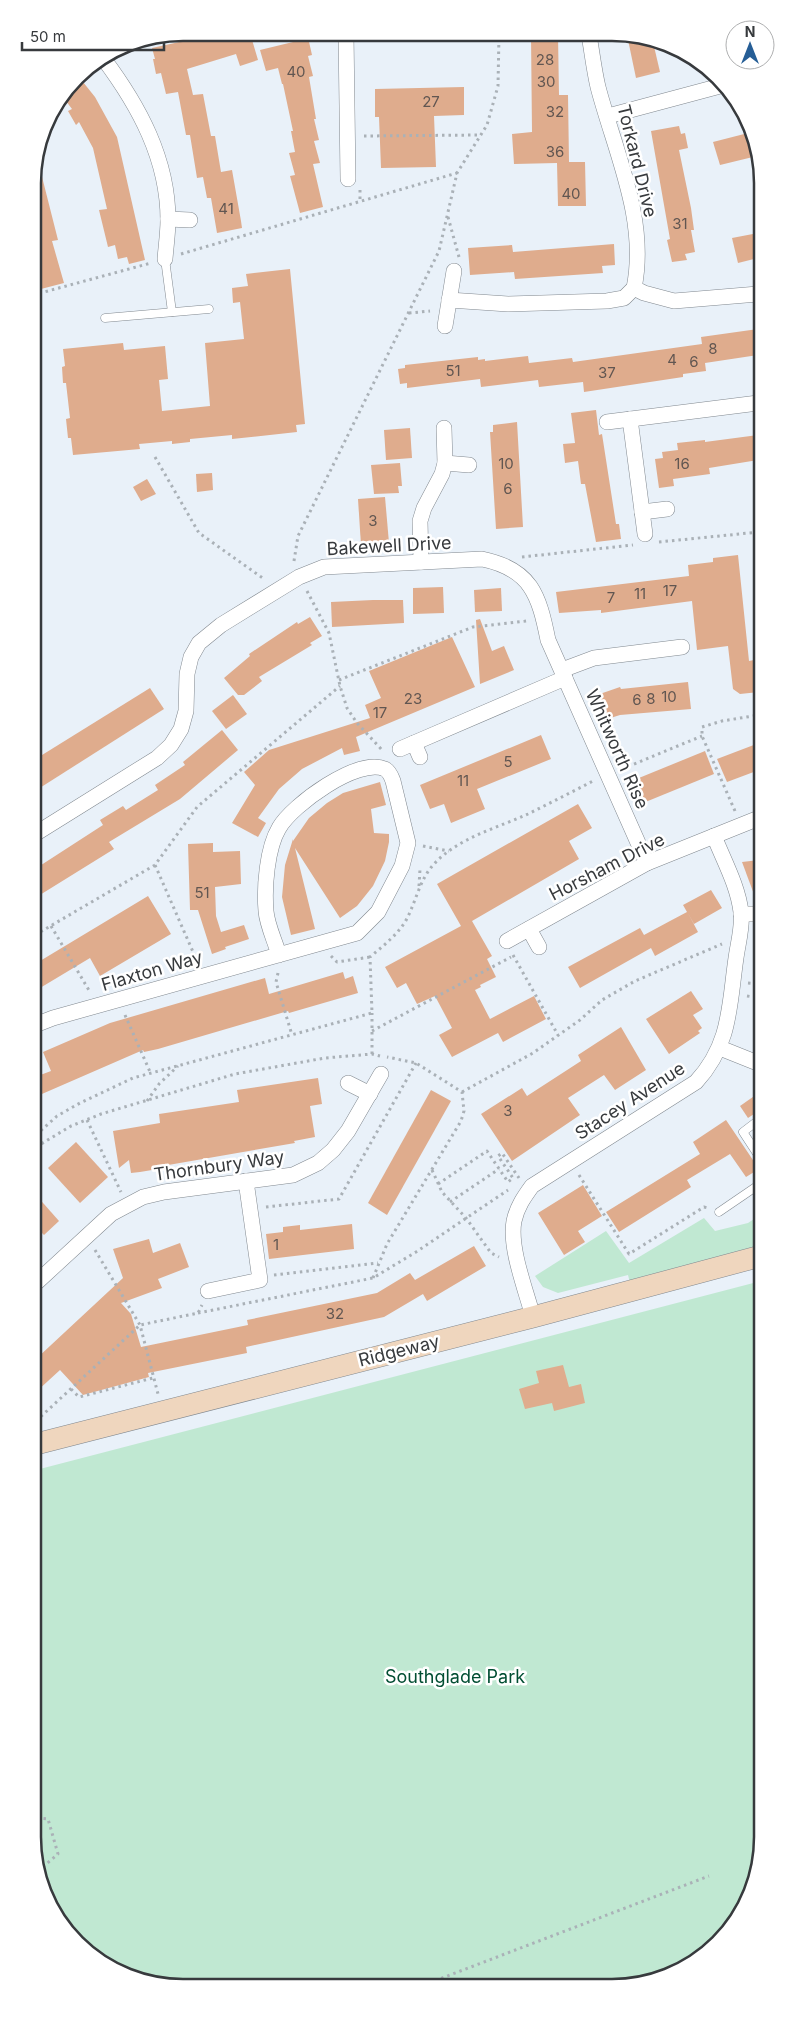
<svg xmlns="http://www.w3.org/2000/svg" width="795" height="2020" font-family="Inter,sans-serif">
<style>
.green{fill:#c0e8d2}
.building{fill:#dfac8d}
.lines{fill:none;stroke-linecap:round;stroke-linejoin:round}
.lane-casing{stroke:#81888f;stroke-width:9}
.street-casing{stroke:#81888f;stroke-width:16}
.secondary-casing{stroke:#81888f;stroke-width:22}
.path{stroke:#aab1b7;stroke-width:3;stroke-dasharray:2.5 4;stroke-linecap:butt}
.lane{stroke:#fff;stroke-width:8}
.street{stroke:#fff;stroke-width:15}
.secondary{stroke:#efd6be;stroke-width:21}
.labels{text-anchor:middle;stroke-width:5;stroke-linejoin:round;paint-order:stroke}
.number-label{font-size:15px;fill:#615651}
.street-label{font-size:18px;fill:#373a3d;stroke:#fff}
.park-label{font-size:18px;fill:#024e33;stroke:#fff}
.rim{fill:none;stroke:#373a3d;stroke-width:2.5}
</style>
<rect width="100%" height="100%" fill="#e9f1f9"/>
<g class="green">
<polygon points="760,1215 761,1249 630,1283 628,1275 558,1293 543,1287 535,1276 606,1231 629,1263 704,1218 715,1231 748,1223"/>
<polygon points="761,1281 762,1846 754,1885 731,1929 695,1962 650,1982 155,1985 117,1972 77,1943 38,1875 36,1470"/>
</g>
<g class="building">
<polygon points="211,33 250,33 258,60 240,66 236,54 187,69 193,95 203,94 211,136 215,136 221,172 232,170 241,221 242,228 217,233 211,198 207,198 203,177 197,178 190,135 186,135 178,92 166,94 161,73 156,74 153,59 155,59 152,48 202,37"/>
<polygon points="290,33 307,33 312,55 308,56 313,76 309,77 316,119 314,119 319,140 314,141 320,163 313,164 323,207 300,213 290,176 295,175 289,153 295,152 291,131 293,131 283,84 282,84 278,68 266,71 260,50 293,42"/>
<polygon points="531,35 558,35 559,95 568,95 569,162 585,162 586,206 558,206 557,163 514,164 512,134 532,132"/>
<polygon points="627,35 640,35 653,42 660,72 636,78"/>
<polygon points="79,77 95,97 117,137 145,260 129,264 127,257 118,259 115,245 108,247 99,210 107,209 93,148 79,122 76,125 68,111 72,109 63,97"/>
<polygon points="464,87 464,115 434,116 436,167 381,168 379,117 375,117 375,89"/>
<polygon points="679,126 681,134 685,133 688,148 679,150 691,208 694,230 691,230 695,252 685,254 687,260 672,262 667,240 670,239 651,131"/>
<polygon points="752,132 757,145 757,156 720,165 713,142"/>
<polygon points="36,161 38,161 58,240 52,241 64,283 41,289 33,263 33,174"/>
<polygon points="758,233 758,258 738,263 732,238"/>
<polygon points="614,244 615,265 602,266 603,273 515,279 514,272 470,275 468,248 512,245 513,252"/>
<polygon points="290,269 305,424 296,425 297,432 232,439 232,435 190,439 190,442 172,444 172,441 139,444 140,449 73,455 71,438 68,438 66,419 70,418 66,383 63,383 62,367 65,366 63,349 123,343 124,350 165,346 168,379 159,380 162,411 210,406 205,343 244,339 240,302 233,303 232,288 248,286 246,274"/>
<polygon points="758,329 758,355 705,363 706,371 683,374 683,377 584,392 583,382 539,387 538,380 481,387 480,379 407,388 407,383 400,384 398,369 405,368 405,365 478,357 478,360 485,359 485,361 528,356 529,363 572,358 573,362 702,344 701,337"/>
<polygon points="596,410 599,435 602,434 616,524 619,524 621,539 596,542 585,484 581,484 578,461 565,463 563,444 575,443 571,413"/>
<polygon points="517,422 523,527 496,529 490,432 493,432 493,425"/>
<polygon points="410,428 412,458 386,460 384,430"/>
<polygon points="758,435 758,460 709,468 710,474 673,479 674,486 659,488 655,459 663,458 662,452 678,450 677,443 705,440 705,442"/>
<polygon points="400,463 402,486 398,486 399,493 374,494 371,465"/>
<polygon points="212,473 213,490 197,492 196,474"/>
<polygon points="147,479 156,494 141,501 133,487"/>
<polygon points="385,497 389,543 361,545 358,499"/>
<polygon points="738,555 749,661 759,659 759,692 740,694 733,689 728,646 697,650 692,601 601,613 601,610 559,613 556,592 689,576 688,565 713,562 713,558"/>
<polygon points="443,587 444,613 413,614 413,588"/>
<polygon points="501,588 502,611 475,612 474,590"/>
<polygon points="373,600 403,600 404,623 332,627 331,602"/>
<polygon points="310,617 322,636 310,643 312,645 259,677 262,681 244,695 238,695 224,678 250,656 249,654 297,622 298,624"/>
<polygon points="480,619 492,651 504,646 514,670 480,684 476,620"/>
<polygon points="452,637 475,687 356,737 360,751 344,755 342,748 302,769 279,789 258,818 266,823 258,837 232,823 255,785 244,772 269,750 370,718 365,705 381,698 369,671"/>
<polygon points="688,682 691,709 620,715 601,721 594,696 620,687 621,689"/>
<polygon points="150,688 164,709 35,791 34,760"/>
<polygon points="233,695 247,714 226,729 212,711"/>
<polygon points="222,730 238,750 180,799 109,842 114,849 35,898 35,869 103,825 100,820 123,806 126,810 158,790 155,785 185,765 183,762"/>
<polygon points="541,735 551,759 477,789 485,809 451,823 444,804 430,809 420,785"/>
<polygon points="759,743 759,770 727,782 717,759"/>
<polygon points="705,751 714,774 643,803 634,780"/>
<polygon points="380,782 386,805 371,809 374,833 389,834 389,842 385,861 373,886 357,906 340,918 295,848 315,929 291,935 282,897 285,865 293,839 293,841 309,818 327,803 343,793"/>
<polygon points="578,804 592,828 569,841 579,859 472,921 492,956 487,959 496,977 480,985 481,987 475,990 490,1019 534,996 546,1019 503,1042 498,1033 452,1057 439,1035 452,1028 435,996 417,1004 406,983 397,988 385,967 461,926 437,884"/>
<polygon points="213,843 213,852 240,851 241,884 215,887 216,916 221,932 244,925 249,939 225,947 226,949 212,954 198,910 190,910 188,844"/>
<polygon points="759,860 760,905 758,905 742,862"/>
<polygon points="711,890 722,908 694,924 688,913 698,932 655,956 651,948 580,988 568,967 640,928 644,935 670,921 687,912 683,905"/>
<polygon points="148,896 171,934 100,976 90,958 35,991 35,964"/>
<polygon points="343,972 345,979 353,976 358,993 289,1013 288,1011 158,1049 144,1052 143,1050 35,1097 35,1077 51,1071 43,1052 110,1023 265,978 269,994"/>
<polygon points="691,991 703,1009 693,1015 702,1028 698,1031 700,1033 669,1054 646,1019"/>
<polygon points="621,1027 646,1070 615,1090 604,1075 568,1098 580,1115 512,1161 481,1114 522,1088 527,1096 581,1061 578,1055"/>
<polygon points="318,1078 322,1104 310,1106 315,1137 294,1141 295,1143 151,1168 152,1170 140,1172 131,1173 129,1160 119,1168 113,1131 160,1123 159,1114 239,1102 237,1090"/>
<polygon points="431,1090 451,1101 387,1215 368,1203"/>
<polygon points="760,1092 760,1110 748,1118 740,1106"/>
<polygon points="726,1120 759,1169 746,1177 730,1154 687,1180 691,1187 619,1232 606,1212 700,1154 693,1142"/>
<polygon points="76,1142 108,1177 80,1203 48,1168"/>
<polygon points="583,1185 602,1216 578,1231 585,1242 564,1255 538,1213"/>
<polygon points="36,1195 59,1221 44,1235 36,1227"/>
<polygon points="352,1224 354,1249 269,1259 266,1234 283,1232 283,1227 300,1225 300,1230"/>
<polygon points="149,1239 153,1253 180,1243 189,1267 158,1279 162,1288 121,1303 131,1314 141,1347 248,1325 247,1320 377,1293 410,1273 415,1280 474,1246 486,1266 427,1301 423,1294 384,1317 246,1347 247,1353 148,1373 149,1377 83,1395 60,1370 36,1392 36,1359 123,1278 113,1249"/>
<polygon points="563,1365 569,1387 581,1384 585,1403 554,1411 552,1403 525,1409 519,1389 539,1383 536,1371"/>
</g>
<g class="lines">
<defs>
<g id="lane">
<polyline points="165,259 172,312"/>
<polyline points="105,318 209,309"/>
<polyline points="760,1119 743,1132 760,1158"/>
<polyline points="719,1212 760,1184"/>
</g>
<g id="street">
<polyline points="346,34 348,179"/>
<path d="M103,58C139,106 168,159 168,220C168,233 166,246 165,259"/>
<polyline points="608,116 724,85"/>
<polyline points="168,219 190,220"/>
<polyline points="634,288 644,293 674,301 758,294"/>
<path d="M449,300L508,304L607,301L624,298L634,288C648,220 615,152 598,87C594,70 592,52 589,35"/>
<polyline points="445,326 454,271"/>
<polyline points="630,419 645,534"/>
<polyline points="607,422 758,403"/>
<polyline points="445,463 469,465"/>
<polyline points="642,512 667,509"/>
<polyline points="421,562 420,521 424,508 442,474 445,463 444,428"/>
<polyline points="562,670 594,658 682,647"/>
<polyline points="414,743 420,757"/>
<polyline points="400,749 565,678"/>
<path d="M35,834L157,758L171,745L181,729L186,711L187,674L191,657L199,643L221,625L299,577L324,567L482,559C531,569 539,595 548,640L647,863"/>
<polyline points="741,914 760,914"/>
<polyline points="529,929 539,947"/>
<polyline points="507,941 647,863 759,818"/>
<path d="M35,1025L53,1018L357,933L378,912L402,866L408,843L393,781C391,776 390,772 385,769C358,757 292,805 279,828C267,848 264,887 266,911C267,925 275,941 279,955"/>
<polyline points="720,1048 760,1064"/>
<polyline points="348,1083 370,1094"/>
<polyline points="36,1283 111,1214 143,1197 164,1192 293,1175 318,1163 333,1150 348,1131 381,1074"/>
<polyline points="208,1291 260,1280 246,1181"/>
<path d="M533,1317C526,1290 509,1248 514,1221C517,1207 524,1197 532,1186L696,1082C731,1044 729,1006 736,958C738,943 743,926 741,912C738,886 724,861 714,836"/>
</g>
<polyline id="secondary" points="36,1444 533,1317 761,1256"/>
</defs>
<use href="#lane" class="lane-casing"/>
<use href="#street" class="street-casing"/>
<use href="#secondary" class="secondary-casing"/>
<g class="path">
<polyline points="364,136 480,135"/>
<polyline points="360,190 360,202"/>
<polyline points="448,217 459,257"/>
<polyline points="181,254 457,173"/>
<polyline points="33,295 151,263"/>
<polyline points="409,313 430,311"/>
<polyline points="33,349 38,348"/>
<polyline points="155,457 199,533 264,579"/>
<polyline points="659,542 759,532"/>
<polyline points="522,557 633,545"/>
<polyline points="294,561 298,536 439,251 457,173 487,125 498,86 499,34"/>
<polyline points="307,591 329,633 340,686 347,708 357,723 383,751"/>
<polyline points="339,680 473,627 527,621"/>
<polyline points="622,769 702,736"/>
<polyline points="735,811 702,736 702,727 722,721 759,715"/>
<polyline points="423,846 449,851"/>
<polyline points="155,865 197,961"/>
<polyline points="419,886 420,869"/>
<polyline points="51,926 90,992"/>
<polyline points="35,935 155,865 197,807 340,686"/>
<polyline points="513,955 558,1035"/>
<polyline points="331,956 337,962 370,957"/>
<polyline points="278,973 276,982 292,1035"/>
<polyline points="748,983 760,984"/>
<polyline points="747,996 760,998"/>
<polyline points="125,1015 151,1074"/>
<polyline points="372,1031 511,957"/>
<polyline points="372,1054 372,1013"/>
<polyline points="462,1092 533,1053 580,1020 602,1000 635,981 722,944"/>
<polyline points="147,1101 159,1084 178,1066"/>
<polyline points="87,1120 121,1192"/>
<path d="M36,1135L57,1116L80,1103L133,1078L372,1013L370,957C383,946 396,936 405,922C416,903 419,880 434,864C458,838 497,828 528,814C550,803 572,792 593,781"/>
<polyline points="36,1147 71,1126 101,1114 235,1074 325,1058 372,1054 380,1056"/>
<polyline points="432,1170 442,1192 466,1218 491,1253 499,1257"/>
<polyline points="579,1175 629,1254 704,1207 708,1208"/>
<polyline points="438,1184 487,1151 508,1182 513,1178 498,1156 502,1153 519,1178"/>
<polyline points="450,1202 499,1169"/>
<polyline points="266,1207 339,1199 416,1063"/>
<polyline points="95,1250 140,1325 158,1394"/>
<polyline points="274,1275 378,1263"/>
<polyline points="373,1278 387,1244 461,1121 464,1111 462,1092 416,1063 387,1057"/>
<polyline points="198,1313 373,1278 416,1252 508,1190"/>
<polyline points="71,1389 79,1397 153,1378"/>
<polyline points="36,1421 140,1325 198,1313 202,1305"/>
<polyline points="37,1818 48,1819 58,1854 38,1871"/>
<polyline points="429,1983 709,1876"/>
</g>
<use href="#lane" class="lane"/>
<use href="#street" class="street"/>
<use href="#secondary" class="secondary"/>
</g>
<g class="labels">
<g class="number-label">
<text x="545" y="65">28</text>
<text x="296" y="77">40</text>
<text x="546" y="87">30</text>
<text x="431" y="107">27</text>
<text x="555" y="117">32</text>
<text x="555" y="157">36</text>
<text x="571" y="199">40</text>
<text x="226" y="214">41</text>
<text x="680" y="229">31</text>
<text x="713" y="354">8</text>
<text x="672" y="365">4</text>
<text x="694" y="367">6</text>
<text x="453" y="376">51</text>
<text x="607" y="378">37</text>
<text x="506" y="469">10</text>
<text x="682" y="469">16</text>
<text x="508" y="494">6</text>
<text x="373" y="526">3</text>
<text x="670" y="596">17</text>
<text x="640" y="599">11</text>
<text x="611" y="603">7</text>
<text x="669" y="702">10</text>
<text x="413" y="704">23</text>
<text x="651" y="704">8</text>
<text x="637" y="705">6</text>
<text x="380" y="718">17</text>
<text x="508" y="767">5</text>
<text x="463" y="786">11</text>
<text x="202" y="898">51</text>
<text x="508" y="1116">3</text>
<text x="276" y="1250">1</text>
<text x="335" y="1319">32</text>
</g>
<g class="street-label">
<text transform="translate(637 161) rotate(76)" y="6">Torkard Drive</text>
<text transform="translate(389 546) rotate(-3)" y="6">Bakewell Drive</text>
<text transform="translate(617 749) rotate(66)" y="6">Whitworth Rise</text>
<text transform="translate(607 867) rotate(-27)" y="6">Horsham Drive</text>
<text transform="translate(152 971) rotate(-16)" y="6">Flaxton Way</text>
<text transform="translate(630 1101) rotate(-33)" y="6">Stacey Avenue</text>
<text transform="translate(219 1166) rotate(-8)" y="6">Thornbury Way</text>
<text transform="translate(399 1351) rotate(-14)" y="6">Ridgeway</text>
</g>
<g class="park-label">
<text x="455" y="1683">Southglade Park</text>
</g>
</g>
<path d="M0 0H795V2020H0ZM183 41H612A142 142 0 0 1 754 183V1837A142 142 0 0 1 612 1979H183A142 142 0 0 1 41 1837V183A142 142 0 0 1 183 41Z" fill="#fff" fill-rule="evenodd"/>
<path class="rim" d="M183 41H612A142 142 0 0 1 754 183V1837A142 142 0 0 1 612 1979H183A142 142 0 0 1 41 1837V183A142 142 0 0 1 183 41Z"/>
<g transform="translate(750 45)"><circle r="24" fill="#ffffff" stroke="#afb0b1"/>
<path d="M0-4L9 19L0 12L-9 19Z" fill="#265e96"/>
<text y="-8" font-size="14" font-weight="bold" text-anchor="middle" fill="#373a3d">N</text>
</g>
<path d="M22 42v8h142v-8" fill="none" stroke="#373a3d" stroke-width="2.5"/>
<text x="30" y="42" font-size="15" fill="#373a3d" stroke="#ffffff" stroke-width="4" paint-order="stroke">50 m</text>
</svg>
